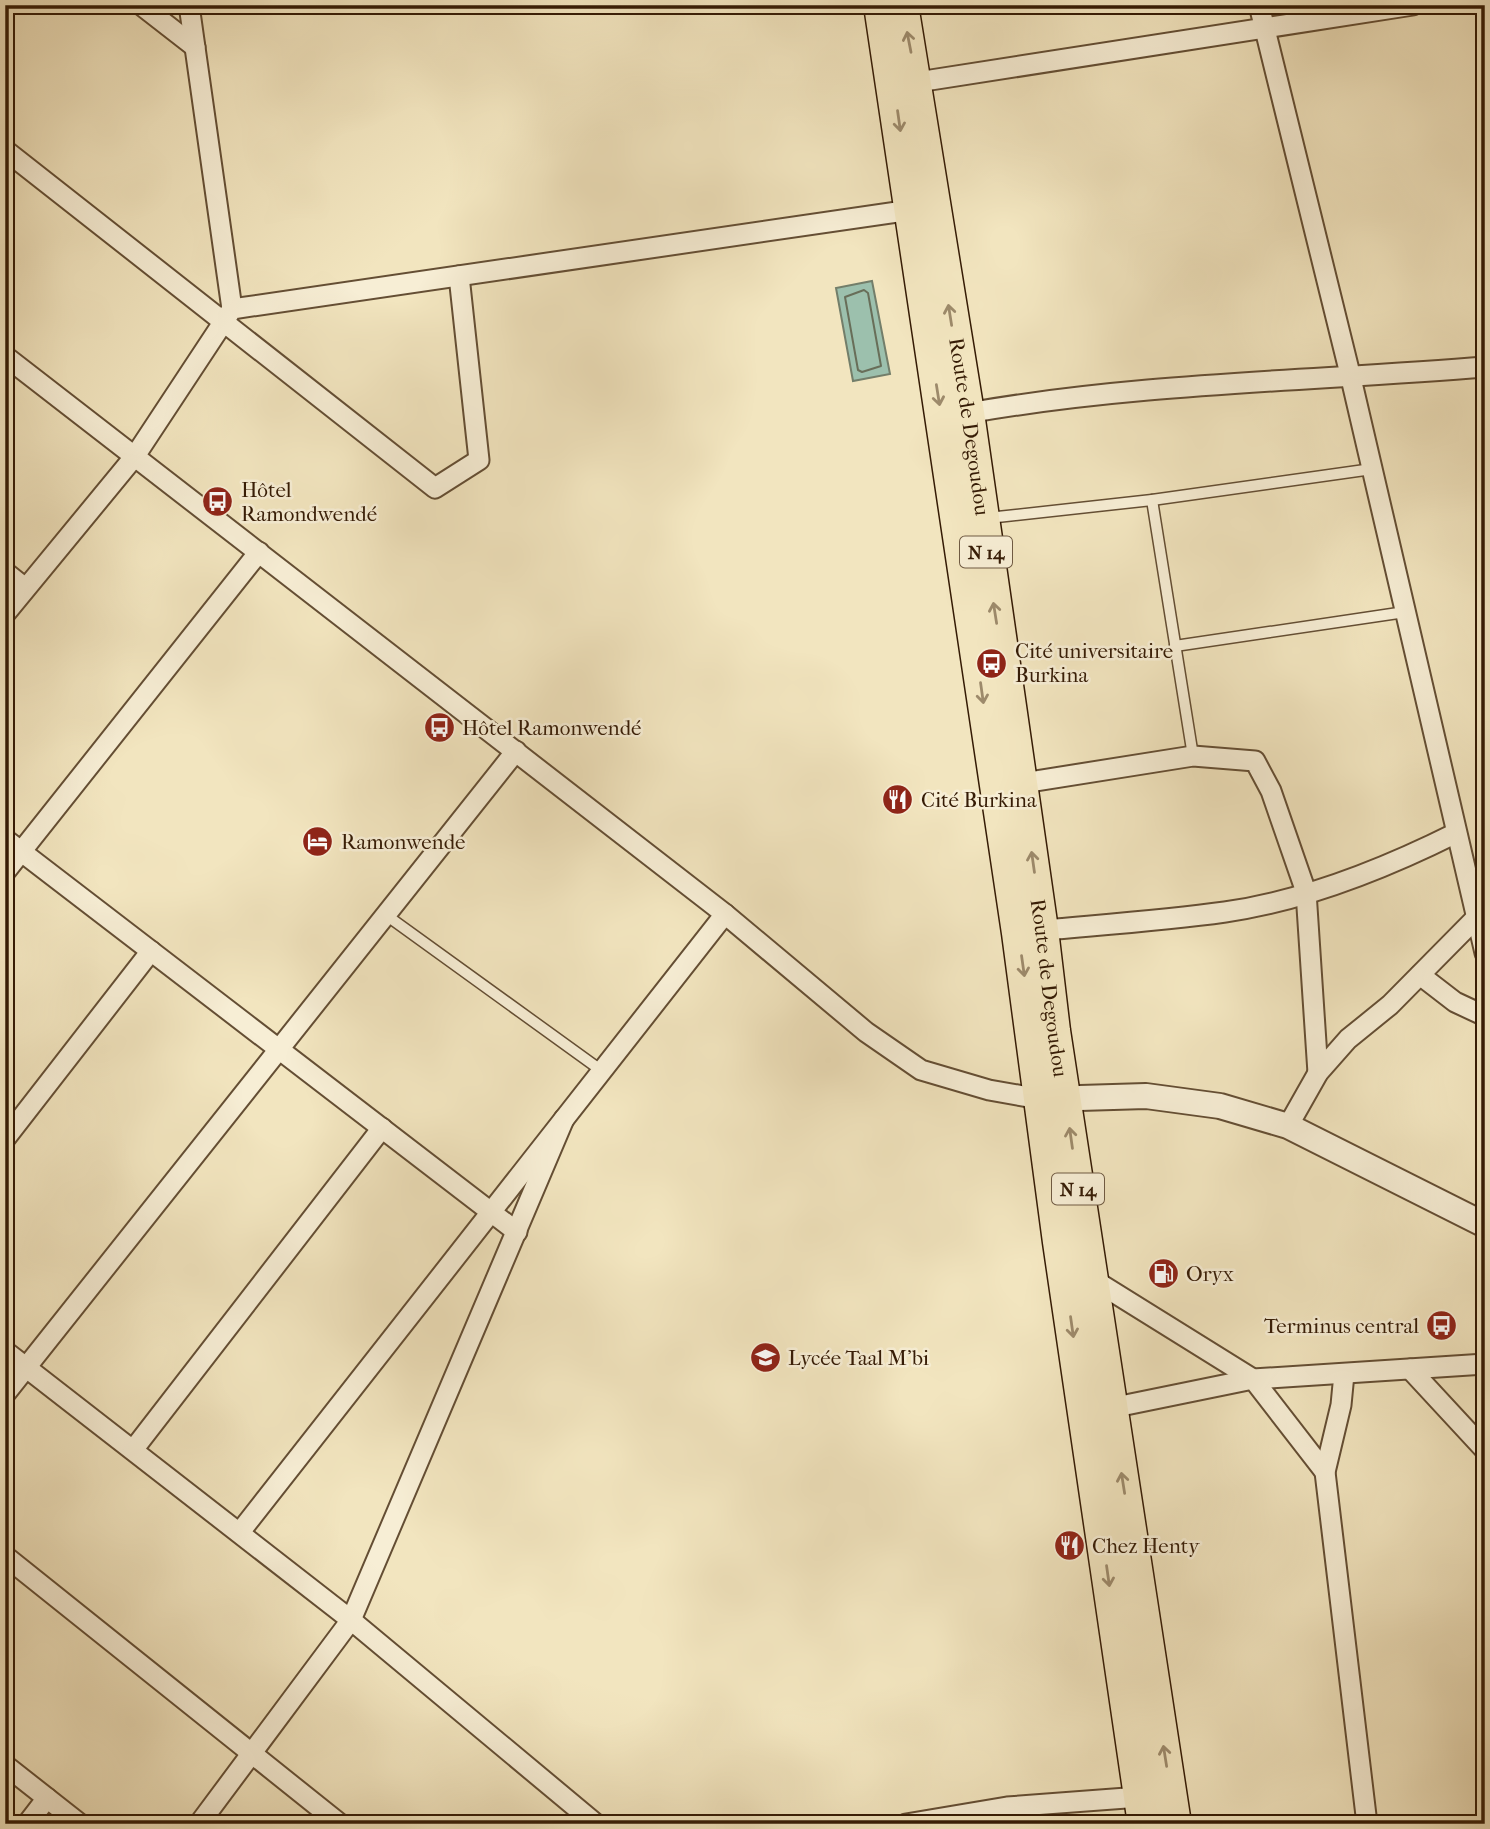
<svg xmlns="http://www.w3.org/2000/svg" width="1490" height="1829" font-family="'IM FELL French Canon',serif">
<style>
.water{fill:#9cc0ad;stroke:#737e6a;stroke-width:2}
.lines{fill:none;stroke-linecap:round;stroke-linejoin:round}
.shore{stroke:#686e59;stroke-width:2}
.service-casing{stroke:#644e34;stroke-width:13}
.minor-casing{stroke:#644e34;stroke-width:23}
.tertiary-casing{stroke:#644e34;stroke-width:28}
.primary-casing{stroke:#351b05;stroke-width:35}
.service{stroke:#f7eed5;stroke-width:10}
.minor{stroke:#f7eed5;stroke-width:19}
.tertiary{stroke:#f7eed5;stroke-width:24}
.primary{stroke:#f2e5bf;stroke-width:32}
.oneway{stroke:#9d8a6b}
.labels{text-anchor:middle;stroke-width:5;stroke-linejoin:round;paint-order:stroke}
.shield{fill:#f7eed5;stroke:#6f5a43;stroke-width:2}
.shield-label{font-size:19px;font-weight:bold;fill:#351b05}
.street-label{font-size:21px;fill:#351b05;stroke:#f7eed5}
.poi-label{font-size:21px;fill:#351b05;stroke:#f7eed5;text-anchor:start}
</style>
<rect width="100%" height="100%" fill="#f2e5bf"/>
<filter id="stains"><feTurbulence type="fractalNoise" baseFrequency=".00286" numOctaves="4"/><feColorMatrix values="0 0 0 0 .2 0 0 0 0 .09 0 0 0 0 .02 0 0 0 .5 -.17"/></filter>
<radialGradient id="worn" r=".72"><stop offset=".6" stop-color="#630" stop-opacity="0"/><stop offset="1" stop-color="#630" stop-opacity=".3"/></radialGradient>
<polygon class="water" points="872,281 890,374 853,381 836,288"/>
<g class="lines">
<polygon class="shore" points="864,290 868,293 881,366 862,372 858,370 845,297"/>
<defs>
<g id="service">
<polyline points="1152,500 1193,756"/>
<polyline points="988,518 1152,500 1372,469"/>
<polyline points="1175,646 1405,612"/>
<polyline points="386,915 602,1071"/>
</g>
<g id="minor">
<polyline points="141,5 195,47"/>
<polyline points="189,5 232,309"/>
<polyline points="1259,5 1350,374 1485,953"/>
<polyline points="5,9 8,5"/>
<polyline points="905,84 1413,5"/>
<polyline points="5,150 435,488 479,460 459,276"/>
<polyline points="5,356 725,914 866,1032 921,1070 989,1090 1040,1099"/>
<path d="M968,413C1138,383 1312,381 1485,367"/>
<polyline points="5,572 25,588"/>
<polyline points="5,614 135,456 232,309 911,210"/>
<polyline points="1010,785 1193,756 1255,761 1271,791 1306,892 1318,1073"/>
<polyline points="5,839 517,1232"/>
<polyline points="5,872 259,552"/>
<path d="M1033,931C1097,925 1161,921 1225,912C1303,901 1386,868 1456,833"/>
<polyline points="1420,975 1455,1002 1485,1016"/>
<polyline points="1288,1126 1318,1073 1348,1039 1390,1005 1475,919"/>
<polyline points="5,1139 151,951"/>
<polyline points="1089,1277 1253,1379 1485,1364"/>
<polyline points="5,1351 351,1620 596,1824"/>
<polyline points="1410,1369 1485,1450"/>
<polyline points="1344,1374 1341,1405 1325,1472 1367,1824"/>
<polyline points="5,1394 516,751"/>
<polyline points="1111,1408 1253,1379 1325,1472"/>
<polyline points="133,1450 382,1128"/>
<polyline points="240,1532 725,914"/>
<polyline points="5,1556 340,1824"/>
<polyline points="5,1765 80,1824"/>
<polyline points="27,1824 47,1798"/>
<polyline points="199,1824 351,1620 564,1119"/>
<polyline points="906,1824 1007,1807 1140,1797"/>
</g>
<polyline id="tertiary" points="1047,1099 1146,1096 1220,1106 1288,1126 1485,1225"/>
<g id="primary">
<polyline points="880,5 1018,933 1059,1242 1144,1824"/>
<path id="s1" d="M902,5L968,413L1042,930L1054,1031L1175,1824"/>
</g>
</defs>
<use href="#service" class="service-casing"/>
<use href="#minor" class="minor-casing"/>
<use href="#tertiary" class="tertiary-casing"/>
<use href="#primary" class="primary-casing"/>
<use href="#service" class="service"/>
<use href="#minor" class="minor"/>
<use href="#tertiary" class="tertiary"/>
<use href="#primary" class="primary"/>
</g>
<defs><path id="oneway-shaft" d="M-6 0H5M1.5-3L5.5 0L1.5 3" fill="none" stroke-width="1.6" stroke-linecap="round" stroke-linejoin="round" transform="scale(1.75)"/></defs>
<g class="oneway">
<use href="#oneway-shaft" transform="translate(909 42) rotate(-101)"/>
<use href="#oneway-shaft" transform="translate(899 121) rotate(82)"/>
<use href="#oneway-shaft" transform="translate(950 315) rotate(-99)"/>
<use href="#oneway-shaft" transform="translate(938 395) rotate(81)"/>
<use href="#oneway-shaft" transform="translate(995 613) rotate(-99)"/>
<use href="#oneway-shaft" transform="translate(982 693) rotate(82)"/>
<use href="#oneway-shaft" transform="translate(1033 862) rotate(-98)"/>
<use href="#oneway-shaft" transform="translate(1023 966) rotate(82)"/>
<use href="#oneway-shaft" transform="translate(1071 1138) rotate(-98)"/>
<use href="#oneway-shaft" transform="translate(1072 1327) rotate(82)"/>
<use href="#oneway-shaft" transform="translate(1123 1483) rotate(-99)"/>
<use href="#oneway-shaft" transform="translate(1108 1576) rotate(82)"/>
<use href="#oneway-shaft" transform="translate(1165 1756) rotate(-99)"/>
</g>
<defs>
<symbol id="bus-disc" viewBox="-11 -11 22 22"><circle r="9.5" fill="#8f2418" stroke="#f7eed5"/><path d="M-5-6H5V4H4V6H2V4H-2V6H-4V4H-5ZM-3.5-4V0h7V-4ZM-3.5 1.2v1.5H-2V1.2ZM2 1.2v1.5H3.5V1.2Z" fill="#fff"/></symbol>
<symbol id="restaurant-disc" viewBox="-11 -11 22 22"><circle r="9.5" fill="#8f2418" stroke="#f7eed5"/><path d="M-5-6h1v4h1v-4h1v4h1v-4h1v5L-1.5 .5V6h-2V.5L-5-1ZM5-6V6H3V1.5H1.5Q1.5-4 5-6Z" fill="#fff"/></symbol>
<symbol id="hotel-disc" viewBox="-11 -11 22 22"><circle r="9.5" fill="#8f2418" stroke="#f7eed5"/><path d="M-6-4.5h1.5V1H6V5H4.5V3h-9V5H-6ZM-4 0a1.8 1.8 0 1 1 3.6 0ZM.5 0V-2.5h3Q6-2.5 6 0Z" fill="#fff"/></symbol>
<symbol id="fuel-disc" viewBox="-11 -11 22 22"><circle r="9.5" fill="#8f2418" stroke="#f7eed5"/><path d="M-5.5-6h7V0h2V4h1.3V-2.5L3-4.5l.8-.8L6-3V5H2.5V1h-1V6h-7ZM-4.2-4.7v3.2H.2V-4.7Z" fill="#fff"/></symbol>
<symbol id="school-disc" viewBox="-11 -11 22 22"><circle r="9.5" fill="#8f2418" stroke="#f7eed5"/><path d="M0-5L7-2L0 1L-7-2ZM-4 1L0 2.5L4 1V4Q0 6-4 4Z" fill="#fff"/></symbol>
</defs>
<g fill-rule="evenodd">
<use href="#bus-disc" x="200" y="484" width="35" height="35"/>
<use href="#bus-disc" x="974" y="646" width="35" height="35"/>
<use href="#bus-disc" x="422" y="710" width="35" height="35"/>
<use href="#restaurant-disc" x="880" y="782" width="35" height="35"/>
<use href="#hotel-disc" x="300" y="824" width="35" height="35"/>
<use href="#fuel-disc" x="1146" y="1256" width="35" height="35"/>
<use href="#bus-disc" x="1424" y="1308" width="35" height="35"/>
<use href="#school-disc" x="748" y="1340" width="35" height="35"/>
<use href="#restaurant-disc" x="1052" y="1528" width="35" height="35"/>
</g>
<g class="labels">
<g class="shield">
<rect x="960" y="536.5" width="52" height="31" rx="5"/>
<rect x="1052" y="1173.5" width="52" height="31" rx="5"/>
</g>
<g class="shield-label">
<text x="986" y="559">N 14</text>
<text x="1078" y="1196">N 14</text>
</g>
<g class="street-label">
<text dy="7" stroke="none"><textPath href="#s1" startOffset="427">Route de Degoudou</textPath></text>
<text dy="7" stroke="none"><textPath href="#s1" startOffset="994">Route de Degoudou</textPath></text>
</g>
<g class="poi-label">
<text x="241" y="497">Hôtel<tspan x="241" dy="24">Ramondwendé</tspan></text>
<text x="1015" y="658">Cité universitaire<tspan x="1015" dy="24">Burkina</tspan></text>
<text x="462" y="735">Hôtel Ramonwendé</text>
<text x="921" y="807">Cité Burkina</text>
<text x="341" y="849">Ramonwende</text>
<text x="1186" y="1281">Oryx</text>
<text x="1419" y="1333" text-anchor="end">Terminus central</text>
<text x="788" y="1365">Lycée Taal M'bi</text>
<text x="1092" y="1553">Chez Henty</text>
</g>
</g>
<rect width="1490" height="1829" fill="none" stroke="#f2e5bf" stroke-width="28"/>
<rect x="7" y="7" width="1476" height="1815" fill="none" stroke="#351b05" stroke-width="3.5"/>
<rect x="14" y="14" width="1462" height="1801" fill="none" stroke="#351b05" stroke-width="2"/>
<rect width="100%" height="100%" filter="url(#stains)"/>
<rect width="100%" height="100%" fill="url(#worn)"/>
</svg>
